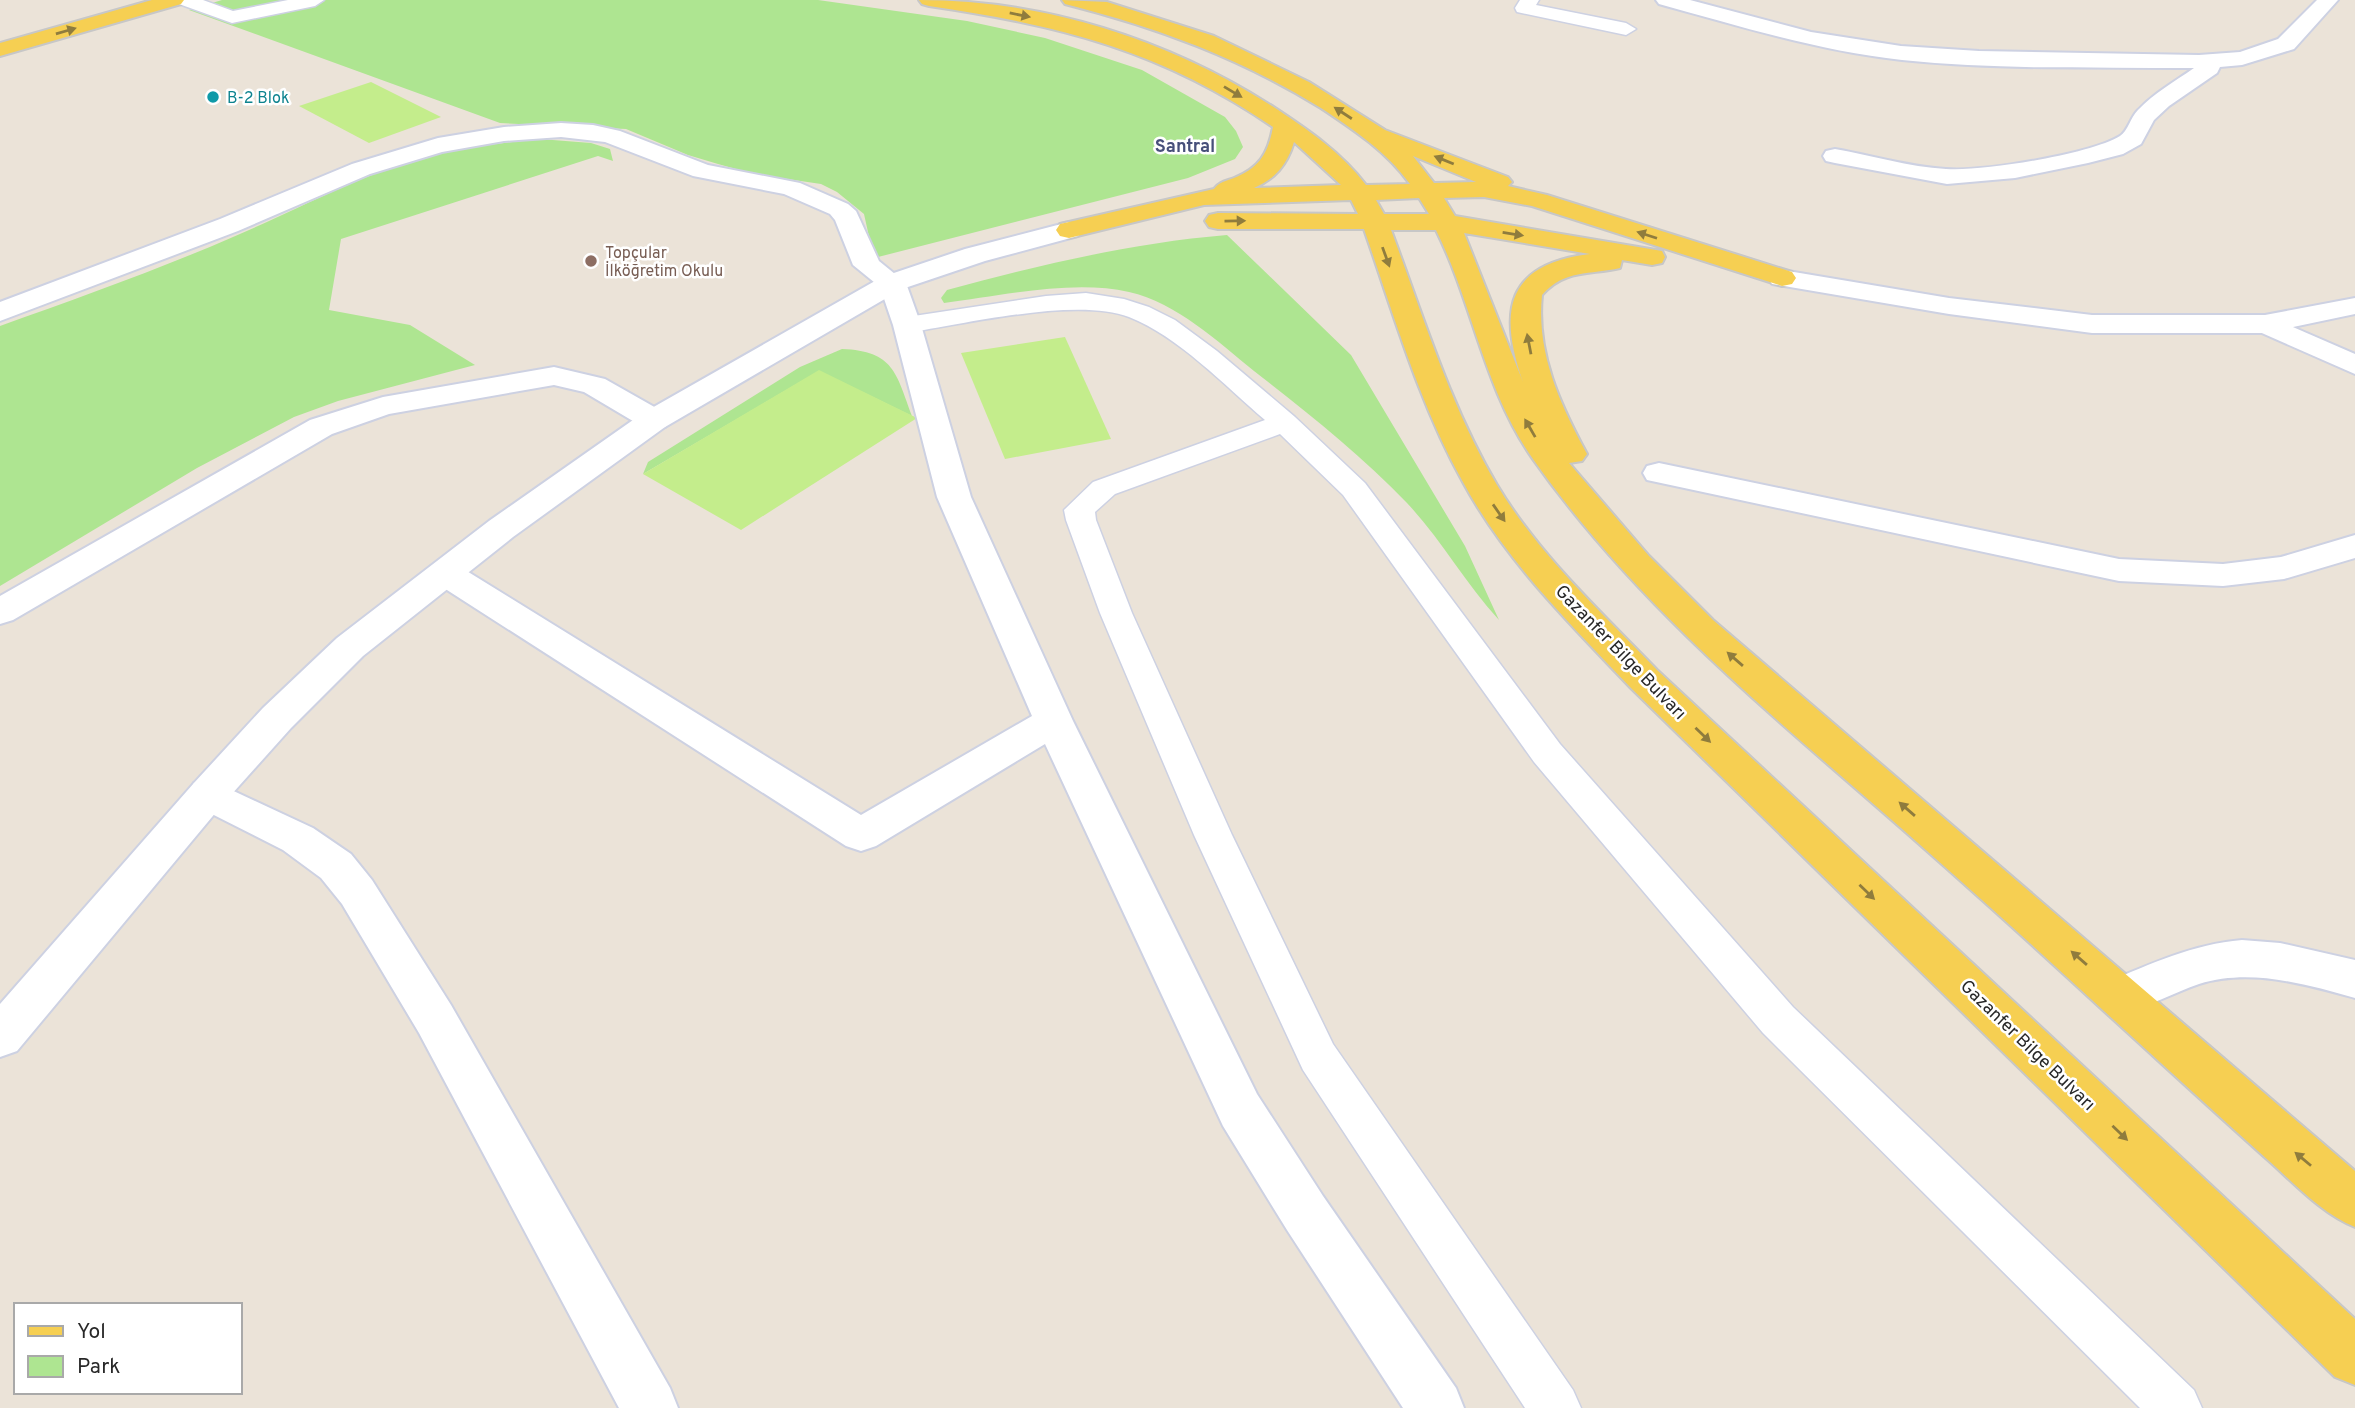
<svg xmlns="http://www.w3.org/2000/svg" width="2355" height="1408" font-family="Overpass,sans-serif">
<style>
.green{fill:#aee591}
.pitch{fill:#c4ed8c}
.lines{fill:none;stroke-linecap:round;stroke-linejoin:round}
.lane-casing{stroke:#cdd1e2;stroke-width:3}
.street-casing{stroke:#cdd1e2;stroke-width:4}
.secondary-casing{stroke:#cdd1e2;stroke-width:4}
.primary-casing{stroke:#c7c7c7;stroke-width:4}
.lane{fill:#fff;fill-rule:evenodd}
.street{fill:#fff;fill-rule:evenodd}
.secondary{fill:#fff;fill-rule:evenodd}
.primary{fill:#f6cf52;fill-rule:evenodd}
.oneway{fill:#8f7c3d}
.culture-dot{fill:#0f9aa8;stroke:#fff;stroke-width:2.5}
.education-dot{fill:#8d6e63;stroke:#fff;stroke-width:2.5}
.labels{text-anchor:middle;stroke-width:5;stroke-linejoin:round;paint-order:stroke}
.far-culture-label{font-size:16px;fill:#0d838f;stroke:#fff;text-anchor:start}
.far-education-label{font-size:16px;fill:#785e54;stroke:#fff;text-anchor:start}
.far-quarter-label{font-size:18px;font-weight:bold;fill:#47507a;stroke:#fff}
.street-label{font-size:18px;fill:#282828;stroke:#fff}
</style>
<rect width="100%" height="100%" fill="#ebe3d8"/>
<g class="green">
<polygon points="222,0 818,0 967,21 1045,38 1142,70 1225,117 1236,131 1243,147 1235,159 1188,178 878,257 870,241 864,214 837,192 821,184 754,174 718,164 688,155 626,129 500,123 189,10"/>
<path d="M540,139L591,143L610,149L613,161L598,156L341,239L329,310L410,325L475,365L338,401L294,417L197,468L0,586V326C78,298 157,270 233,237C297,210 363,173 429,156C465,146 503,143 540,139Z"/>
<path d="M1227,235L1351,355L1465,546L1499,620C1465,583 1441,539 1407,503C1360,454 1307,412 1254,371C1217,341 1177,303 1129,292C1073,279 1000,296 944,303L941,298L947,290C1040,265 1131,243 1227,235Z"/>
<path d="M842,349C894,351 896,373 912,416L819,371L643,474L648,462L800,367Z"/>
</g>
<g class="pitch">
<polygon points="371,82 441,117 369,143 299,106"/>
<polygon points="1065,337 1111,439 1005,459 961,353"/>
<polygon points="819,370 917,418 741,530 643,474"/>
</g>
<g class="lines">
<defs>
<g id="lane">
<polygon points="177,0 203,0 233,11 288,0 324,0 315,6 232,23 179,4"/>
<polygon points="1520,0 1539,0 1536,5 1626,23 1636,29 1626,35 1517,12 1515,8"/>
<path d="M1086,293L1124,299L1149,307L1175,320L1217,351L1295,417L1365,483L1560,744L1793,1007L2194,1390L2202,1408H2140L1763,1033L1534,762L1343,495L1280,434L1115,494L1095,512L1096,520L1132,613L1232,835L1333,1044L1573,1390L1581,1408H1525L1303,1070L1194,835L1100,613L1066,520L1064,510L1093,482L1265,420C1225,386 1178,336 1129,317C1077,297 964,324 907,333L898,331L894,325L898,319L907,317L1046,296Z"/>
</g>
<g id="street">
<path d="M1656,0H1690L1811,32L1901,46L1979,51L2199,55L2240,52L2278,39L2317,0H2338L2294,49L2242,65L2220,67L2217,73L2169,106L2154,120L2141,144L2123,154L2088,163L2015,178L1947,184L1835,163L1826,161L1823,156L1826,151L1835,149C1871,155 1909,167 1946,169C1981,172 2091,154 2120,136C2128,131 2130,118 2138,110C2154,93 2174,82 2194,68C2097,67 1998,70 1902,60C1819,51 1739,26 1659,4Z"/>
<polygon points="561,123 593,125 620,131 708,165 800,183 848,204 856,211 879,261 906,283 921,325 971,497 1073,721 1257,1094 1323,1196 1456,1388 1464,1408 1403,1408 1287,1230 1223,1126 1045,744 876,846 861,851 846,846 433,581 427,573 433,565 445,562 457,565 861,815 1032,716 937,497 893,325 880,287 853,265 835,220 830,214 784,194 693,176 605,142 561,137 504,141 442,152 370,174 238,231 0,321 0,302 220,219 352,164 438,138 504,127"/>
<polygon points="2265,315 2355,354 2355,374 2255,330 2251,324 2255,318"/>
<polygon points="554,367 605,379 665,413 670,420 665,427 654,429 643,427 584,392 554,385 389,414 332,434 13,620 0,624 0,596 310,420 383,397"/>
<polygon points="1659,463 2119,559 2223,564 2281,557 2355,535 2355,558 2284,579 2223,586 2119,581 1647,480 1643,473 1647,466"/>
<polygon points="208,779 313,828 351,854 372,880 451,1005 670,1388 678,1408 619,1408 419,1033 342,904 321,878 283,850 194,805 188,794 194,783"/>
<path d="M2242,940L2280,943L2355,960V998C2305,984 2250,968 2199,984C2173,993 2149,1006 2123,1015L2107,1010L2100,996L2107,982C2151,964 2193,944 2242,940Z"/>
</g>
<g id="secondary">
<polygon points="1069,222 1078,224 1082,230 1078,236 985,261 902,289 665,427 513,537 363,656 291,728 222,805 17,1051 0,1057 0,1004 194,783 263,708 337,638 489,521 643,413 882,277 965,249"/>
<polygon points="1782,270 1949,298 2092,315 2265,315 2355,298 2355,314 2265,333 2092,333 1949,314 1772,284 1768,278 1772,272"/>
</g>
<g id="primary">
<polygon points="152,0 184,0 181,4 0,56 0,43"/>
<path d="M919,0C1044,0 1167,39 1272,106C1307,129 1341,152 1366,185L1410,184C1386,151 1354,130 1321,108C1240,58 1156,27 1065,4L1062,0L1107,2L1214,36L1309,82L1385,130L1508,177L1512,182L1508,186L1547,195L1792,272L1796,278L1792,284L1782,286L1532,206L1484,197L1444,198L1455,216L1662,251L1665,257L1662,263L1652,265L1622,260L1620,268C1590,275 1564,269 1542,295C1536,353 1560,404 1587,454L1582,461L1569,463L1649,556L1713,620L2355,1171V1227C2322,1214 2295,1184 2268,1160C2213,1111 2159,1061 2104,1011C2024,937 1944,865 1862,794C1743,691 1624,588 1533,459C1484,390 1473,304 1436,230H1391C1423,315 1450,406 1497,485C1539,555 1601,612 1657,670L2355,1319V1385L2335,1377L1631,688C1570,624 1505,560 1463,482C1419,403 1394,315 1364,229H1218L1209,227L1205,221L1209,215L1218,213L1358,214L1351,200L1204,205L1069,238L1060,236L1056,230L1060,224L1214,189C1219,182 1226,181 1234,178C1259,168 1268,154 1273,127C1162,51 1060,25 929,6L922,4ZM1294,142L1341,185L1254,188C1275,179 1287,165 1294,142ZM1413,156L1476,182L1434,183ZM1419,198L1429,214H1384L1376,200ZM1464,233L1590,254C1506,264 1498,311 1523,382Z"/>
</g>
</defs>
<use href="#lane" class="lane-casing"/>
<use href="#street" class="street-casing"/>
<use href="#secondary" class="secondary-casing"/>
<use href="#primary" class="primary-casing"/>
<use href="#lane" class="lane"/>
<use href="#street" class="street"/>
<use href="#secondary" class="secondary"/>
<use href="#primary" class="primary"/>
</g>
<defs><path id="oneway-solid" d="M-6-.8H1V-3.2L6.5 0L1 3.2V.8H-6Z" transform="scale(1.75)"/></defs>
<g class="oneway">
<use href="#oneway-solid" transform="translate(1020 15) rotate(11)"/>
<use href="#oneway-solid" transform="translate(66 31) rotate(-16)"/>
<use href="#oneway-solid" transform="translate(1233 92) rotate(31)"/>
<use href="#oneway-solid" transform="translate(1343 113) rotate(-147)"/>
<use href="#oneway-solid" transform="translate(1444 160) rotate(-158)"/>
<use href="#oneway-solid" transform="translate(1235 221) rotate(-1)"/>
<use href="#oneway-solid" transform="translate(1513 234) rotate(9)"/>
<use href="#oneway-solid" transform="translate(1647 235) rotate(-162)"/>
<use href="#oneway-solid" transform="translate(1386 257) rotate(70)"/>
<use href="#oneway-solid" transform="translate(1529 344) rotate(-101)"/>
<use href="#oneway-solid" transform="translate(1530 428) rotate(-120)"/>
<use href="#oneway-solid" transform="translate(1499 513) rotate(55)"/>
<use href="#oneway-solid" transform="translate(1735 659) rotate(-139)"/>
<use href="#oneway-solid" transform="translate(1703 735) rotate(44)"/>
<use href="#oneway-solid" transform="translate(1907 809) rotate(-139)"/>
<use href="#oneway-solid" transform="translate(1867 892) rotate(44)"/>
<use href="#oneway-solid" transform="translate(2079 958) rotate(-139)"/>
<use href="#oneway-solid" transform="translate(2120 1133) rotate(44)"/>
<use href="#oneway-solid" transform="translate(2303 1159) rotate(-140)"/>
</g>
<circle class="culture-dot" cx="213" cy="97" r="7"/>
<circle class="education-dot" cx="591" cy="261" r="7"/>
<g class="labels">
<g class="far-culture-label">
<text x="227" y="103">B-2 Blok</text>
</g>
<g class="far-education-label">
<text x="605" y="258">Topçular<tspan x="605" dy="18">İlköğretim Okulu</tspan></text>
</g>
<g class="far-quarter-label">
<text x="1185" y="152">Santral</text>
</g>
<g class="street-label">
<text transform="translate(1621 652) rotate(46)" y="6">Gazanfer Bilge Bulvarı</text>
<text transform="translate(2028 1045) rotate(44)" y="6">Gazanfer Bilge Bulvarı</text>
</g>
</g>
<rect x="14" y="1303" width="228" height="91" fill="#ffffff" stroke="#a9a9a9" stroke-width="2"/>
<rect x="28" y="1326" width="35" height="10" fill="#f6cf52" stroke="#a9a9a9" stroke-width="2"/>
<text x="77" y="1338" font-size="21" fill="#282828">Yol</text>
<rect x="28" y="1356" width="35" height="21" fill="#aee591" stroke="#a9a9a9" stroke-width="2"/>
<text x="77" y="1373" font-size="21" fill="#282828">Park</text>
</svg>
